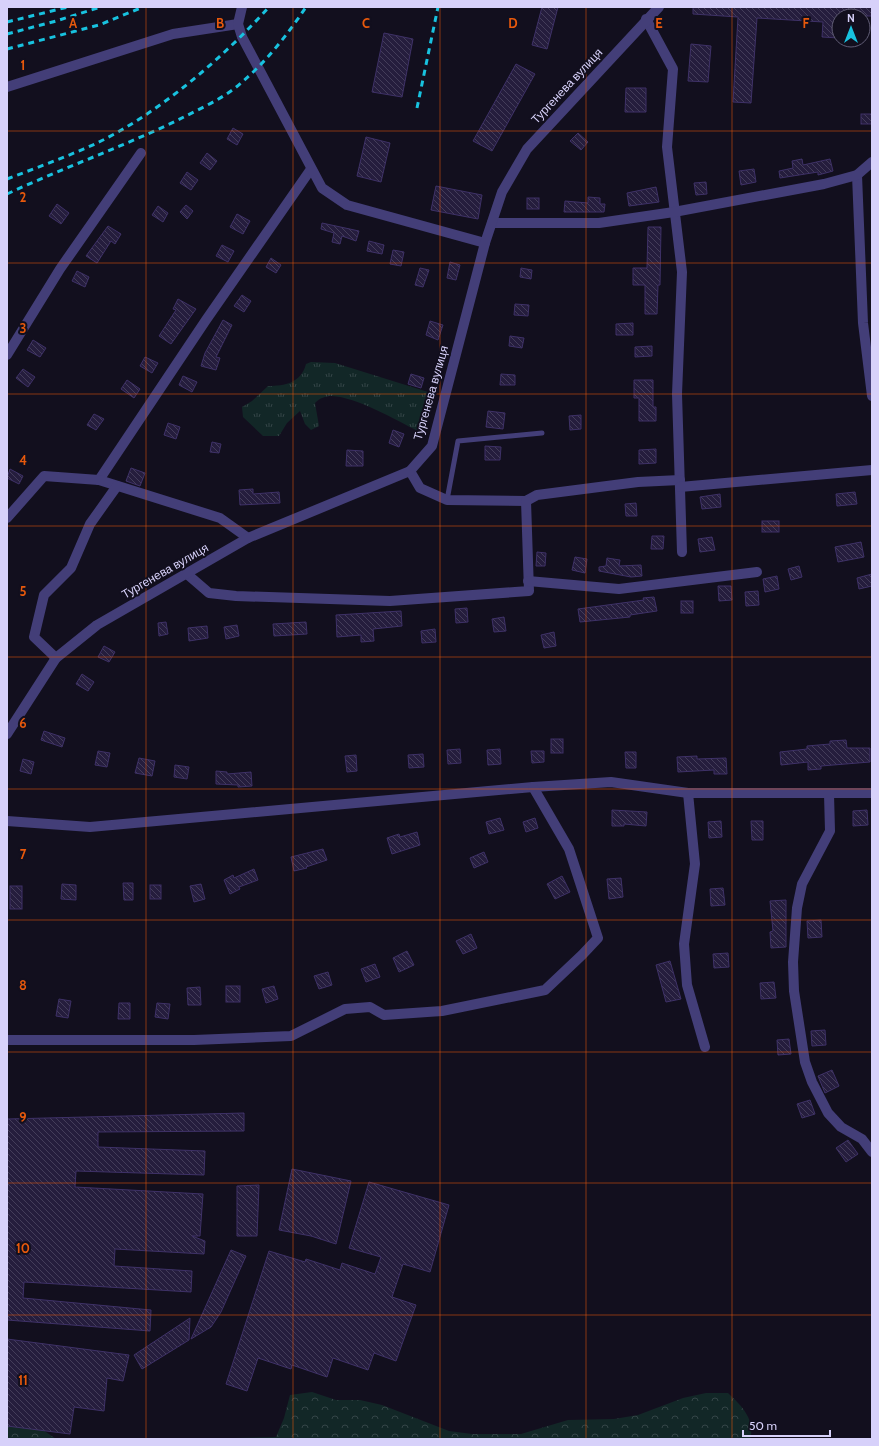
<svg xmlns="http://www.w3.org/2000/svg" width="879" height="1446" font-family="Cabin,sans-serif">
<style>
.grass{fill:url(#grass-tufts)}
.forest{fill:url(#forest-crowns)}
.building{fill:url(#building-back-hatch);stroke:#3e3167}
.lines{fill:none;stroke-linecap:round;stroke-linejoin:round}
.service{stroke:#433e78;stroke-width:5}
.minor{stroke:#433e78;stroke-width:10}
.tertiary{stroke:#433e78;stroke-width:10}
.rail{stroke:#18c2df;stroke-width:3;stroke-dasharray:6 5;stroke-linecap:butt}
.grid{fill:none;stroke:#e8590c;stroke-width:1;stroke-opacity:0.55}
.labels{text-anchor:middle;stroke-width:4;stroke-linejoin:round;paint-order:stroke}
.street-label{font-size:12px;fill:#d7d1fa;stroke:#120f1e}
.grid-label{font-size:13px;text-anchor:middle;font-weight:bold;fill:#e8590c;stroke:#120f1e;stroke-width:4;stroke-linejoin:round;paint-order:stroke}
</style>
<defs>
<pattern id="grass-tufts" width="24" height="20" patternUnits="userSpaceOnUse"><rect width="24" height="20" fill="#122727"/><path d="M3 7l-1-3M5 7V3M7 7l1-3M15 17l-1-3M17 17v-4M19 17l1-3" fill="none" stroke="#344547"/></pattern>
<pattern id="forest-crowns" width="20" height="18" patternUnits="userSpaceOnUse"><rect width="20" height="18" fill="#122727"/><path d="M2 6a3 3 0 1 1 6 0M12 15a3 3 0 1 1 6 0" fill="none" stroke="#344547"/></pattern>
<pattern id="building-back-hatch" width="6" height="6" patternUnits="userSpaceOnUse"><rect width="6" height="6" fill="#251d3d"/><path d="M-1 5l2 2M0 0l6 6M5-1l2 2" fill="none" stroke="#443d5a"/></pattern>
</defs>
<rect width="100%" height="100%" fill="#120f1e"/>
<path class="grass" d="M311,362L335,363L428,392L418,431C396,420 356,397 332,396C325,396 320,398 315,403L319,426L311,430L305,424L300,411L287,423L279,436H263L243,417L242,407L252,401L268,386C285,386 301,383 306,364Z"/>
<g class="forest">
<path d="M312,1392L336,1400H360L382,1405L449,1431L472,1434H521L568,1420L614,1419L638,1415L683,1398L706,1393H728C741,1405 756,1420 750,1439H191L276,1437L284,1418L290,1395Z"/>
<polygon points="7,1426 43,1430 56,1439 7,1439"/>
</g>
<g class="building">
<polygon points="542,7 558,7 547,49 532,45"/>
<polygon points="693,7 872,7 872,16 839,16 839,38 822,37 823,22 757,18 751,103 733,102 738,17 693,14"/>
<polygon points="384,33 413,39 402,97 372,92"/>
<polygon points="691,44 711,46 708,82 688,81"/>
<polygon points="516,64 535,74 492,151 473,141"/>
<polygon points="626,88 646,88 646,112 625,112"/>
<rect x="861" y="114" width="11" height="10"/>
<polygon points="233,128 243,134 237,145 227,139"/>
<polygon points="578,133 588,142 581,150 570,141"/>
<polygon points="366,137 390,143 381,182 357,176"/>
<polygon points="207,153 217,161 210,170 200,163"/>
<polygon points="802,159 803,165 830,159 833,171 818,175 818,172 780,178 779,171 793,168 792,161"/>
<polygon points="754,169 756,182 741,185 739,171"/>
<polygon points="187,172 198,180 191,190 180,183"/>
<polygon points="706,182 707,194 696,195 694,183"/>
<polygon points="436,186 482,195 478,219 431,210"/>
<polygon points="656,187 659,202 629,206 627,193"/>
<polygon points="588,197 600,198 600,204 605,204 604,212 564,212 565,201 588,203"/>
<rect x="527" y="198" width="12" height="11"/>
<polygon points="57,204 69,213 61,224 49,216"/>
<polygon points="186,205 193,211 187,219 180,212"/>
<polygon points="158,206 168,213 163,222 152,215"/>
<polygon points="237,214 250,221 243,234 230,227"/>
<polygon points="322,223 359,231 356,241 342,236 340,244 332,242 334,233 321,229"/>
<polygon points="108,226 121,234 115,244 111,241 97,263 86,256"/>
<polygon points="648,227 661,227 660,285 658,285 657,314 645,314 645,285 633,285 633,268 647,268"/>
<polygon points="369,241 384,245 382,254 367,251"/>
<polygon points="222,245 234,251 228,262 216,256"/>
<polygon points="393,250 404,252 401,266 390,264"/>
<polygon points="271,258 281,265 276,273 266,267"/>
<polygon points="450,262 460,265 456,280 447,278"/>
<polygon points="420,268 429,270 423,287 415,285"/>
<polygon points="521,268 532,270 531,279 520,277"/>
<polygon points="77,271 89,277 85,287 72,281"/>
<polygon points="242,295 251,301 244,312 234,306"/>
<polygon points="178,299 196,309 171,344 159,336 176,310 173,309"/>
<polygon points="515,304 529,305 528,316 514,315"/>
<polygon points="223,320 232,325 216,357 220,358 216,370 201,366 205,353"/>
<polygon points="430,321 443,325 438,340 426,335"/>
<polygon points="633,323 633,335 616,335 616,324"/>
<polygon points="510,336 524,338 522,348 509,346"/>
<polygon points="33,340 46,348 40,357 27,350"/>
<polygon points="652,346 652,356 635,357 635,347"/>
<polygon points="145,357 158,363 152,373 140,366"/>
<polygon points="23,369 35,377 28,387 16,378"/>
<polygon points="411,374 424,378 421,388 408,384"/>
<polygon points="501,374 515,375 515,385 500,385"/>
<polygon points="183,376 197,382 192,392 179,385"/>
<polygon points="127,380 140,389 134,398 121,389"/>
<polygon points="634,380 653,380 653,407 656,407 656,421 639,421 639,398 634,398"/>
<polygon points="488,411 505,413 503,429 486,427"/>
<polygon points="94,414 104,419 96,430 87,425"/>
<polygon points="581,415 581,429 570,430 569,416"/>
<polygon points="168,423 180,427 176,439 164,435"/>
<polygon points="393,430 404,434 399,447 389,443"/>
<polygon points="212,442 221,444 219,453 210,452"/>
<polygon points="485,446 501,447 500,460 485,460"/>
<polygon points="656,449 656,463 639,464 639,450"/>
<polygon points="347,450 363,451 363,466 346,466"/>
<polygon points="131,468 145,473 140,486 126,481"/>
<polygon points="10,469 23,476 19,484 7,478"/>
<polygon points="253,489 253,494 279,492 280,503 240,505 239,490"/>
<polygon points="855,492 857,504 837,506 836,494"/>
<polygon points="720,494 721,507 702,509 700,497"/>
<polygon points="636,503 637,516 626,516 625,504"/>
<rect x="762" y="521" width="17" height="11"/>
<polygon points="652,536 664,536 663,549 651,549"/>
<polygon points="712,537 715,550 700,552 698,539"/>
<polygon points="861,542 864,557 838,562 835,547"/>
<polygon points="537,552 546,553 545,566 536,566"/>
<polygon points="575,557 587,559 585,573 572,570"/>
<polygon points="607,558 620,560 619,566 641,565 642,576 631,577 599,571 599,567 606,566"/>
<polygon points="799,566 802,577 791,580 788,569"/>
<polygon points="872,574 872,586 859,589 857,578"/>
<polygon points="777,576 779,589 765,592 763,579"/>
<polygon points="718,586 731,586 732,600 719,601"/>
<polygon points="758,591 759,605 746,606 745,592"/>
<polygon points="654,597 657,611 630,615 630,617 580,622 578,609 644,600 643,598"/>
<rect x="681" y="601" width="12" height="12"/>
<polygon points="467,608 468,622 456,623 455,609"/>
<polygon points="401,611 402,626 373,629 374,641 361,642 361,635 337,637 336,615"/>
<polygon points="504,617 506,631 494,632 492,619"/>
<polygon points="166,622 168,634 159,636 158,623"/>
<polygon points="306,622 307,634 274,636 273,624"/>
<polygon points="237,625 239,636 226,639 224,627"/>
<polygon points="207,626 208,638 189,641 188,628"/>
<polygon points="435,629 436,642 422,643 421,631"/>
<polygon points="554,632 556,646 544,648 541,635"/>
<polygon points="104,646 115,652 109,662 98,657"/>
<polygon points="82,674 94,682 88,691 76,684"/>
<polygon points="44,731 65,738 62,747 41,740"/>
<rect x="551" y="739" width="12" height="14"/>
<polygon points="846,740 847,748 870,748 870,762 821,766 821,769 808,770 808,762 781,765 780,752 807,749 807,746 830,744 830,741"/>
<polygon points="460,749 461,763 448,764 447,750"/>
<polygon points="500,749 501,764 488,765 487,750"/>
<polygon points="98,751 110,753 107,767 95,765"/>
<polygon points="531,751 544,751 544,762 532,763"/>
<polygon points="625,752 636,752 636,768 626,768"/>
<polygon points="423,754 424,767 409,768 408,755"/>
<polygon points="356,755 357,771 347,772 345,756"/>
<polygon points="697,756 697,759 726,758 727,774 714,774 714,770 678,772 677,757"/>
<polygon points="139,758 155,761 152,776 135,773"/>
<polygon points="23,759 34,762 31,774 20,771"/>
<polygon points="175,765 189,767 187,779 174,777"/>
<polygon points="216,771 227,772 227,774 251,772 252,786 238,787 238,785 216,784"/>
<polygon points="612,810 647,812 646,826 624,824 624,826 612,826"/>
<polygon points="867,810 868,825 853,826 853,811"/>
<polygon points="500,818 504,830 489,834 486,822"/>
<polygon points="535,818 538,828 526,832 523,822"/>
<polygon points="721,821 722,837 709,838 708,822"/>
<polygon points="751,821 763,821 763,840 752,840"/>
<polygon points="417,832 420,845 392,854 387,838 399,834 400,837"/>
<polygon points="323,849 327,860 306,867 307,868 294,871 291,857"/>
<polygon points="484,852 488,862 474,868 470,858"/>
<polygon points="254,869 258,880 239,887 240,889 230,894 224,880 233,875 234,878"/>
<polygon points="562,876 570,892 555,899 547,884"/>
<polygon points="621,878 623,897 609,899 607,879"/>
<polygon points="123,883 133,883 133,900 124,900"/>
<polygon points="62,884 76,885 76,900 61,899"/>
<polygon points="201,884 205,899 194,902 190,886"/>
<rect x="150" y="885" width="11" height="14"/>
<rect x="10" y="886" width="12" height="23"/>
<polygon points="723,888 725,905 711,906 710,889"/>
<polygon points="786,900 786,947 771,948 770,932 773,931 770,901"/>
<polygon points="821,920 822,937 808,938 807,921"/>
<polygon points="471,934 477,948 463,954 456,941"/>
<polygon points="407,951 414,965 399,972 393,958"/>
<polygon points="728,953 729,967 714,968 713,954"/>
<polygon points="670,961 681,999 666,1002 656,965"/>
<polygon points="375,964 380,977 366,982 361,969"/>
<polygon points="328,972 332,985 319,989 314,976"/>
<polygon points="774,982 776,998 761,999 760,983"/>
<rect x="226" y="986" width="14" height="16"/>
<polygon points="274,986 278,999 266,1003 262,989"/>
<polygon points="200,987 201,1005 188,1005 187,988"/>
<polygon points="59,999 71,1001 68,1018 56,1016"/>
<polygon points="119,1003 130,1003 130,1019 118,1019"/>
<polygon points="157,1003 170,1004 168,1019 155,1017"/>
<polygon points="825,1030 826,1045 812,1046 811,1031"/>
<polygon points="789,1039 791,1054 778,1055 777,1040"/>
<polygon points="832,1070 839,1086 825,1093 818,1076"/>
<polygon points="810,1100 815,1114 802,1118 797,1104"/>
<polygon points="244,1113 244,1131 98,1132 98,1147 205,1151 204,1175 76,1171 75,1187 203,1194 200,1236 192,1236 205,1241 204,1254 115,1249 114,1266 192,1271 191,1292 24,1282 23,1298 151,1310 150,1331 7,1320 7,1119"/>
<polygon points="848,1140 858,1154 846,1162 836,1148"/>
<polygon points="292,1169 351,1181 336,1244 311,1236 279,1230"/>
<polygon points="369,1182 449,1205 430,1272 403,1264 392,1297 416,1305 396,1361 374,1353 368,1370 333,1358 327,1377 292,1365 291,1369 258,1358 247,1391 226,1384 269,1251 305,1262 306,1259 340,1270 342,1263 375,1274 381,1257 349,1248"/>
<polygon points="259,1185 257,1236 237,1236 237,1186"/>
<polygon points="231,1250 246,1256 221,1312 211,1327 191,1339"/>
<polygon points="190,1318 189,1340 142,1369 134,1355"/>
<polygon points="7,1339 129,1355 123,1381 107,1378 104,1411 74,1407 70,1434 7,1426"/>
</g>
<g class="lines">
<polyline class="service" points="447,500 458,441 542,433"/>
<g class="minor">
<polyline points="646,19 673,69 667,147 682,272 677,394 682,552"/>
<polyline points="7,87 173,34 238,24"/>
<polyline points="857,175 863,323 872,396"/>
<polyline points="492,223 599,223 674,212 824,184 857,175 872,162"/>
<polyline points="7,355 60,269 141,153"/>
<polyline points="410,471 420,488 447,500 526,501 537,495 638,482 680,480"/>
<polyline points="99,480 206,320 311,169"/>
<polyline points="680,487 872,470"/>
<polyline points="7,518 44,476 99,480 220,518 248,538"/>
<polyline points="187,574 209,593 236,596 390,601 529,591 526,501"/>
<polyline points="528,581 619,589 757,572"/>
<polyline points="56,658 34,637 44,595 71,568 90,524 117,486"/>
<polyline points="688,793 695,864 684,944 687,985 705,1047"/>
<polyline points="829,794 830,831 802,884 797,908 793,962 794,991 805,1062 812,1082 828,1113 841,1127 862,1139 872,1152"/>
<polyline points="7,821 90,827 533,787 611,782 688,793 872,793"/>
<polyline points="7,1040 194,1040 291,1036 345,1009 370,1007 384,1015 442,1011 545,990 582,955 598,938 569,849 533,787"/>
</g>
<g class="tertiary">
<polyline points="242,7 238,24 242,37 322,188 347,205 485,243"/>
<polyline points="7,734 56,658 97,625 248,538 410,471 432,446 485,243 502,192 527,149 659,7"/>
</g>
<g class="rail">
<polyline points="7,22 68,7"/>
<polyline points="7,34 56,21 101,7"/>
<polyline points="7,49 99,25 143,7"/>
<polyline points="417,108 438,7"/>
<path d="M7,179C36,168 66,157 95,144C158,114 223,58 269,7"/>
<path d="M7,194C63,168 122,147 178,120C199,109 223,99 241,83C266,62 288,34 306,7"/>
</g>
</g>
<path class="grid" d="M146,7V1439M293,7V1439M440,7V1439M586,7V1439M732,7V1439M7,131H872M7,263H872M7,394H872M7,526H872M7,657H872M7,789H872M7,920H872M7,1052H872M7,1183H872M7,1315H872"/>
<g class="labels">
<g class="street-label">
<text transform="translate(567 86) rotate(-47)" y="4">Тургенева вулиця</text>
<text transform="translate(431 393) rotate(-74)" y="4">Тургенева вулиця</text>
<text transform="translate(165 571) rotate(-30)" y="4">Тургенева вулиця</text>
</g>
</g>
<g class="grid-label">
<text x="73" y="28">A</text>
<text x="220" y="28">B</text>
<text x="366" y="28">C</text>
<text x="513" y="28">D</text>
<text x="659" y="28">E</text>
<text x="806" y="28">F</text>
<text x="23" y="70">1</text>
<text x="23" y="202">2</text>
<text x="23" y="333">3</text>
<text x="23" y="465">4</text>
<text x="23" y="596">5</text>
<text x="23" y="728">6</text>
<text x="23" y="859">7</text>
<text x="23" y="990">8</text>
<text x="23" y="1122">9</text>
<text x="23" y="1253">10</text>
<text x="23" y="1385">11</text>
</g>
<rect width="879" height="1446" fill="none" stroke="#d7d1fa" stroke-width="16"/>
<g transform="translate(851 28)"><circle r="19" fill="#120f1e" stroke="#615d76"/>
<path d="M0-3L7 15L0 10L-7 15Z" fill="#18c2df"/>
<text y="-6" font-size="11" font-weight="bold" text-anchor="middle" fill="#d7d1fa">N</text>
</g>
<path d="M743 1430v6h87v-6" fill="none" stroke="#d7d1fa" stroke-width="2"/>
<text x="749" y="1430" font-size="12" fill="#d7d1fa" stroke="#120f1e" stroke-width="3" paint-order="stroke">50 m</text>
</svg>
